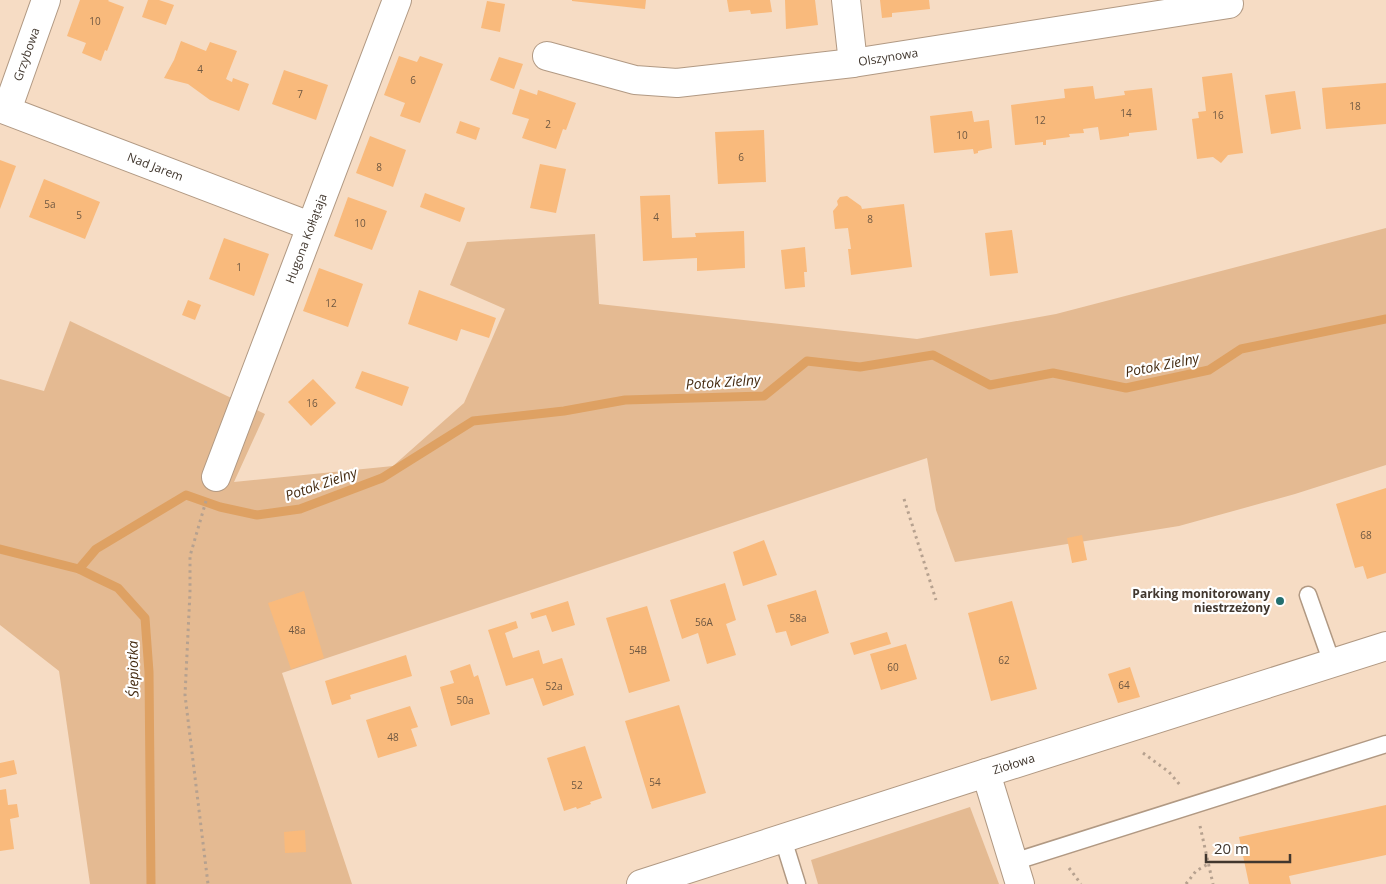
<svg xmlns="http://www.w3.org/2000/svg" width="1386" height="884" font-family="'Open Sans',sans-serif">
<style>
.green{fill:#e4ba92}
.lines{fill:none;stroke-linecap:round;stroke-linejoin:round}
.stream{stroke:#dea163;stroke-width:9}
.building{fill:#f9ba7c}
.service-casing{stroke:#b19983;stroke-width:19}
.minor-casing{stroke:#b19983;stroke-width:30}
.tertiary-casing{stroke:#b19983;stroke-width:30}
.path{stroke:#b6a18f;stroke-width:3;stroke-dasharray:2.5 4;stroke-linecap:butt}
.service{stroke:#fff;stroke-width:16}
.minor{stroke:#fff;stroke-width:28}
.tertiary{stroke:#fff;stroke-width:28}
.poi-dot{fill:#236f6f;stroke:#fff;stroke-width:2}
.labels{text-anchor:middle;stroke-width:4.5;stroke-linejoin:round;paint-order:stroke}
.number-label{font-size:10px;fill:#6f5842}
.street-label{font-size:12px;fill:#41372e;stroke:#fff}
.poi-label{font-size:12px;font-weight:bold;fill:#41372e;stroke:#fff;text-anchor:end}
.water-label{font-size:14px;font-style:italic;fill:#452b11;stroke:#fff}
</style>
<rect width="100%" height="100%" fill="#f6dcc4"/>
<g class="green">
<polygon points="1386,228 1386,465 1295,494 1179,526 955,562 936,510 927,458 282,673 352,884 90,884 59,671 0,625 0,379 44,391 70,321 265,414 234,482 393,466 464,403 505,309 450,285 467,242 595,234 599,304 917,339 1056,314"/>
<polygon points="970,807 999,884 818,884 811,860"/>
</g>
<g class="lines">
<g class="stream">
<polyline points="0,549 79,569 95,577 118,588 145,618 149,672 151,884"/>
<polyline points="79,569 96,549 186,495 220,507 257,515 300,509 382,478 473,421 564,411 625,400 764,396 807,361 860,367 933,355 990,385 1053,373 1126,388 1209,370 1241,349 1386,319"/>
</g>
</g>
<g class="building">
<polygon points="80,0 109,0 108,1 124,7 107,51 105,50 101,61 82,53 86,43 67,36"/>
<polygon points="148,0 159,0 174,5 166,25 142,17"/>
<polygon points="572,0 646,0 645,9 572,1"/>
<polygon points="727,0 770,0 772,12 751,14 750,10 729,12"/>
<polygon points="785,0 815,0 818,25 786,29"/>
<polygon points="880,0 929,0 930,9 892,13 892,17 882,18"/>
<polygon points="487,1 505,4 500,32 481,28"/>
<polygon points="181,41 206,51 210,42 237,51 226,79 232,82 233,78 249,84 239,111 210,100 188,84 164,78 174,60"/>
<polygon points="399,56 417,62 420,56 443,64 420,123 400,116 405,103 384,95"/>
<polygon points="499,57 523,64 514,89 490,80"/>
<polygon points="284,70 328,85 316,120 272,104"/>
<polygon points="1232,73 1243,153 1228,155 1221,163 1213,157 1197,159 1192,119 1199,118 1198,112 1206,111 1202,77"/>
<polygon points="1386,83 1386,124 1326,129 1322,88"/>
<polygon points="1093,86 1095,99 1125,95 1124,91 1152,88 1157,130 1129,133 1129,136 1100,140 1098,127 1083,129 1084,133 1069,134 1070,137 1046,140 1046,145 1043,145 1043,142 1015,145 1011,105 1065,98 1064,89"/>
<polygon points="520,89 537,95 538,90 576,103 566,130 563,129 556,149 522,138 529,119 512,114"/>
<polygon points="1295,91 1301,129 1271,134 1265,95"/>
<polygon points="972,111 974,122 989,120 992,148 978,151 978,153 974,154 973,149 934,153 930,116"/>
<polygon points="460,121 480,128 476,140 456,133"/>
<polygon points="764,130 766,182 718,184 715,132"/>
<polygon points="370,136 406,150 393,187 356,173"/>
<polygon points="0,160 16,166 0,209"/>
<polygon points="540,164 566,169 556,213 530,208"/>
<polygon points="44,179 100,202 85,239 29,217"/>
<polygon points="425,193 465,208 460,222 420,207"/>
<polygon points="670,195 672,238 696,237 695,233 744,231 745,268 697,271 697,258 643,261 640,196"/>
<polygon points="847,196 861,206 862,209 904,204 912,267 851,275 848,249 851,249 848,228 835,229 833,211 838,205 837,201 840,197"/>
<polygon points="348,197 387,211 372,250 334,236"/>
<polygon points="1012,230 1018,273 990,276 985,233"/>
<polygon points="224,238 269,254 254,296 209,279"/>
<polygon points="805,247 807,272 804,272 805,287 785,289 781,250"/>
<polygon points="319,268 363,284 348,327 303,311"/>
<polygon points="419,290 496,318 489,338 461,329 457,341 408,324"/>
<polygon points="188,300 201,305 195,320 182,315"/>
<polygon points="362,371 409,387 402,406 355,388"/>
<polygon points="313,379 336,403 311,426 288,402"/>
<polygon points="1386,488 1386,573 1367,579 1363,566 1355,568 1336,504"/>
<polygon points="1082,535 1087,560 1072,563 1067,538"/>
<polygon points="764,540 777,575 743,586 733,552"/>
<polygon points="725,583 736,620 726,624 736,655 707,664 698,633 682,639 670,600"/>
<polygon points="816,590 829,633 791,646 786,631 776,633 767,605"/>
<polygon points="304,591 324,658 291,669 268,603"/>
<polygon points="568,601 575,625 552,632 546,615 532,619 530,613"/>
<polygon points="1012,601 1037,689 991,701 968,613"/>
<polygon points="647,606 670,681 629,693 606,618"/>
<polygon points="516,621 518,628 505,633 513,658 539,650 543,664 562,658 574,695 543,706 533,678 506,686 488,630"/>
<polygon points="887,632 891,644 854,655 850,643"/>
<polygon points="906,644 917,679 881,690 870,654"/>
<polygon points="406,655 412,676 350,695 351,699 332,705 325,681"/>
<polygon points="470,664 474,677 478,675 490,714 451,726 440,687 454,683 450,671"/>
<polygon points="1130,667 1140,697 1118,703 1108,674"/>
<polygon points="679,705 706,793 652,809 625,721"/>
<polygon points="410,706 418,727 411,729 417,746 378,758 366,720"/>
<polygon points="585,746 602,798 590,802 591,804 577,809 576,807 564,811 547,758"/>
<polygon points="14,760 17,774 0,778 0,763"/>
<polygon points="6,789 8,805 17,804 19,817 10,819 14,849 0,851 0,790"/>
<polygon points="1386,805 1386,855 1289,876 1291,884 1249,884 1239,837"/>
<polygon points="305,830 306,852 285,853 284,832"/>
</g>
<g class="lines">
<defs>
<g id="service">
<polyline points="1308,595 1332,663"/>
<polyline points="783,839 797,884"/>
<polyline points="1013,862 1386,744"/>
</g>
<g id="minor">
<polyline points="846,0 853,63"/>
<path id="s1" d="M547,56L635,80L677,83L853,63L1229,4"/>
<path id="s2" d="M0,108L310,226"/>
<path id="s3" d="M7,110L46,0"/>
<path id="s4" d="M216,477L397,0"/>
<path id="s5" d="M986,773L1386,646"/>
</g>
<polyline id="tertiary" points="641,884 986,773 1020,884"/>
</defs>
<use href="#service" class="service-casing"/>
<use href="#minor" class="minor-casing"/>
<use href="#tertiary" class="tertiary-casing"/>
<g class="path">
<polyline points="904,499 936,600"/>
<polyline points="206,501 190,556 190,592 185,695 208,884"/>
<polyline points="1143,753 1169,772 1180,785"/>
<polyline points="1200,826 1213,884"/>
<polyline points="1069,868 1081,884"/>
<polyline points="1186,884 1196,871 1208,864"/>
</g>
<use href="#service" class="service"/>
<use href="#minor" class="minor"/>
<use href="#tertiary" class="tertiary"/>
</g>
<circle class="poi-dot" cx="1280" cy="601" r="5"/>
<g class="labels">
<g class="number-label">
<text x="95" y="25">10</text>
<text x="200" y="73">4</text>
<text x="413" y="84">6</text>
<text x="300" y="98">7</text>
<text x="1355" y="110">18</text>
<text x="1126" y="117">14</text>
<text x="1218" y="119">16</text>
<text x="1040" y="124">12</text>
<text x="548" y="128">2</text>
<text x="962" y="139">10</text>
<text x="741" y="161">6</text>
<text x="379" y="171">8</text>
<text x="50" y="208">5a</text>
<text x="79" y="219">5</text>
<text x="656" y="221">4</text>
<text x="870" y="223">8</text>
<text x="360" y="227">10</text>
<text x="239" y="271">1</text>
<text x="331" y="307">12</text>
<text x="312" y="407">16</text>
<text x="1366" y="539">68</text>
<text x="798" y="622">58a</text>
<text x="704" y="626">56A</text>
<text x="297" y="634">48a</text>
<text x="638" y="654">54B</text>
<text x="1004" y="664">62</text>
<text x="893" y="671">60</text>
<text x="1124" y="689">64</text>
<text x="554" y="690">52a</text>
<text x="465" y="704">50a</text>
<text x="393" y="741">48</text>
<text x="655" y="786">54</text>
<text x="577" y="789">52</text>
</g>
<g class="street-label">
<text dy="4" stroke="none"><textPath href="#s3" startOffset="59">Grzybowa</textPath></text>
<text dy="4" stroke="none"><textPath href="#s1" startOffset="346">Olszynowa</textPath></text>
<text dy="4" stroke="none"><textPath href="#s2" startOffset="166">Nad Jarem</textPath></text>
<text dy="4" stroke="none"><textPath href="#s4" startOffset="255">Hugona Kołłątaja</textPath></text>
<text dy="4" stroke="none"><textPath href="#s5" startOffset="29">Ziołowa</textPath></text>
</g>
<g class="poi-label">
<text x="1270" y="598">Parking monitorowany<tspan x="1270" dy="14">niestrzeżony</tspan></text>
</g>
<g class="water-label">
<text transform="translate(1162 365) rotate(-11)" y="5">Potok Zielny</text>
<text transform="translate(723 382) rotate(-4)" y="5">Potok Zielny</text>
<text transform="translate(321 484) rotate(-19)" y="5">Potok Zielny</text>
<text transform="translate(133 669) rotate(-91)" y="5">Ślepiotka</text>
</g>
</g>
<path d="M1206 854v8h84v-8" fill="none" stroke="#41372e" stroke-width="2.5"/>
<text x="1214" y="854" font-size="15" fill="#41372e" stroke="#ffffff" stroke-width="4" paint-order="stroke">20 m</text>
</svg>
